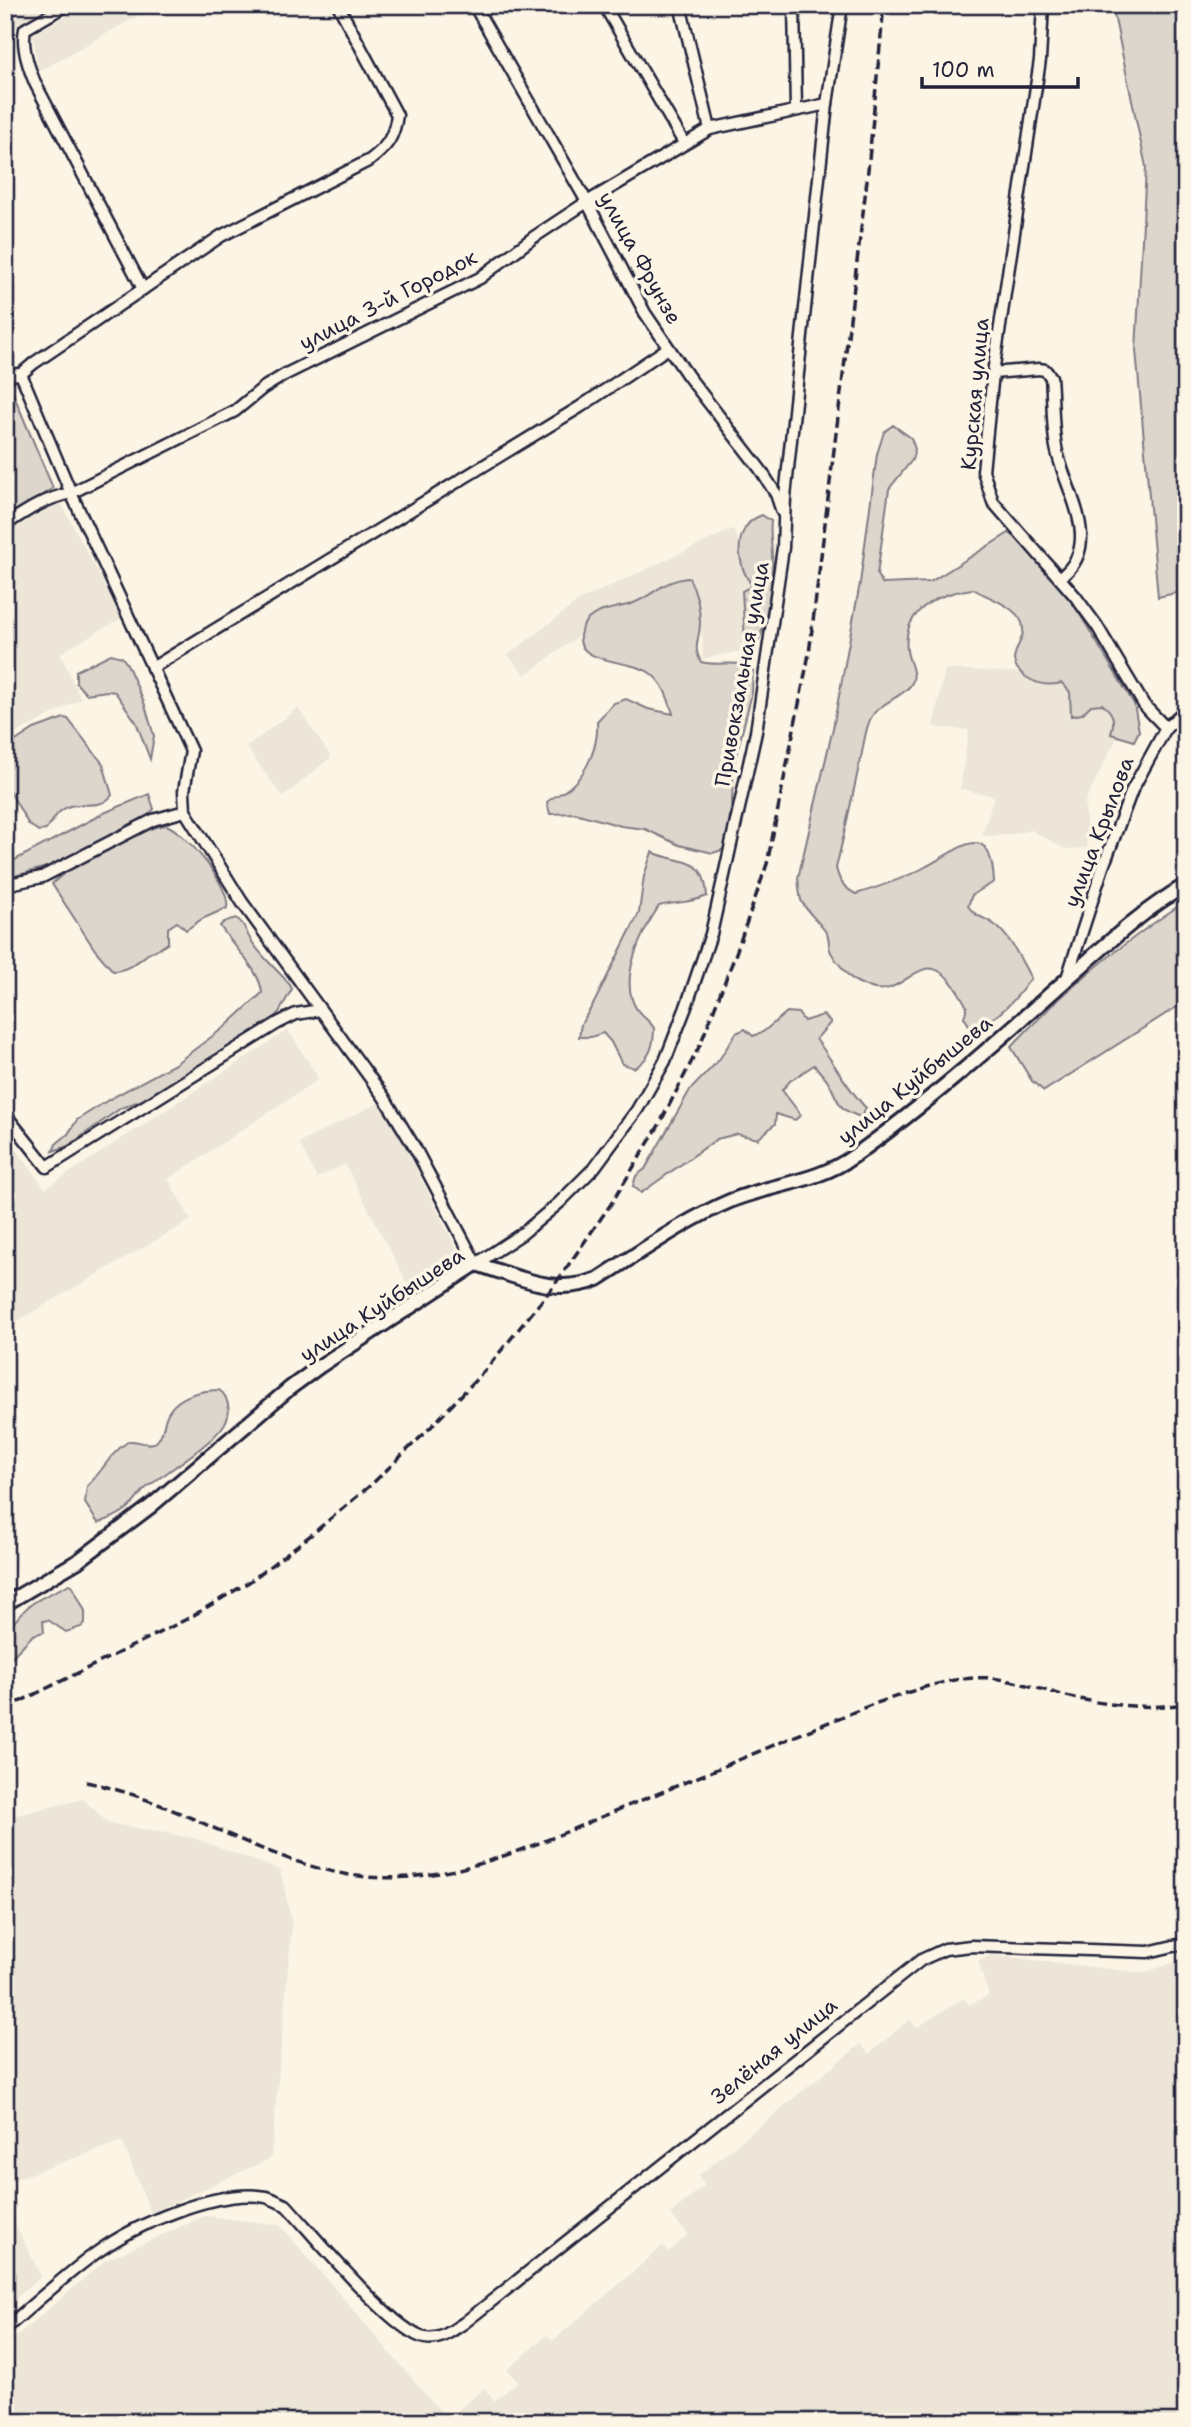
<svg xmlns="http://www.w3.org/2000/svg" width="1191" height="2427" font-family="'Shantell Sans',sans-serif">
<style>
.built{fill:#ece5d8}
.green{fill:#dcd6cc;stroke:#7f7c84;stroke-width:2}
.lines{fill:none;stroke-linecap:round;stroke-linejoin:round}
.minor-casing{stroke:#22223b;stroke-width:15}
.tertiary-casing{stroke:#22223b;stroke-width:18}
.minor{stroke:#fcf5e5;stroke-width:10}
.tertiary{stroke:#fcf5e5;stroke-width:12}
.rail{stroke:#22223b;stroke-width:3.5;stroke-dasharray:10 5;stroke-linecap:butt}
.labels{text-anchor:middle;stroke-width:7;stroke-linejoin:round;paint-order:stroke}
.street-label{font-size:21px;fill:#22223b;stroke:#fcf5e5}
</style>
<rect width="100%" height="100%" fill="#fcf5e5"/>
<filter id="ink" filterUnits="userSpaceOnUse"><feTurbulence type="fractalNoise" baseFrequency=".0143" numOctaves="2"/><feDisplacementMap in="SourceGraphic" scale="14" xChannelSelector="R" yChannelSelector="G"/><feConvolveMatrix kernelMatrix="1 2 1 2 8 2 1 2 1" color-interpolation-filters="sRGB"/></filter>
<g filter="url(#ink)">
<g class="built">
<polygon points="5,5 55,5 5,32"/>
<polygon points="87,5 157,5 38,72 33,34"/>
<polygon points="53,488 122,618 60,653 81,699 5,739 5,519"/>
<polygon points="733,529 755,579 751,649 702,659 703,639 687,584 595,624 525,675 508,655 580,600"/>
<polygon points="945,669 1069,675 1129,714 1085,801 1087,848 1065,849 1031,830 1007,835 982,836 994,796 960,789 969,730 933,727"/>
<polygon points="298,708 331,757 283,797 246,747"/>
<polygon points="288,1030 319,1079 168,1179 191,1220 5,1328 5,1133 45,1189"/>
<polygon points="382,1101 460,1256 408,1285 345,1164 317,1178 299,1143"/>
<polygon points="83,1799 108,1823 193,1838 280,1870 292,1924 271,2158 151,2213 122,2141 5,2183 5,1818"/>
<polygon points="991,1955 1142,1973 1186,1959 1186,2422 5,2422 5,2346 106,2260 205,2216 280,2225 447,2419 485,2388 494,2401 518,2382 507,2370 547,2335 553,2341 663,2246 669,2252 688,2234 670,2214 705,2185 698,2176 861,2044 869,2054 910,2019 916,2028 964,1998 969,2005 989,1995 978,1962"/>
<polygon points="5,2204 41,2276 5,2308"/>
</g>
<g class="green">
<polygon points="1112,5 1181,5 1186,21 1186,541 1176,593 1158,597 1136,350 1146,167"/>
<polygon points="12,391 53,488 5,519 5,395"/>
<path d="M893,425L911,438L915,449L912,460L889,489L877,575L883,584L930,582L1009,533L1017,538L1067,593L1134,704L1139,731L1134,741L1111,734C1115,720 1114,713 1102,704L1091,705L1082,714L1071,716L1070,692L1062,683C1047,686 1039,685 1026,677C998,657 1029,644 1022,623C1016,606 987,597 973,589C938,593 902,610 907,650C908,662 919,675 910,686C900,698 880,703 872,716C865,727 864,745 861,757C853,794 845,831 836,868C839,881 844,888 856,894C879,887 906,878 927,866C961,848 991,818 994,882L972,895L968,906C977,919 984,916 995,925C1011,937 1021,961 1031,978C1017,998 995,1025 970,1027L964,1017L967,1007C924,924 910,1004 868,987C861,984 854,982 849,976C843,969 833,958 830,950C828,945 830,940 827,934C820,922 806,912 801,900C799,893 799,885 798,878L833,728L860,583L877,454L884,432Z"/>
<path d="M762,515L771,521C769,538 774,555 772,572C771,594 766,625 757,644L745,640L742,591L752,586C748,579 743,572 742,565C736,544 741,522 762,515Z"/>
<path d="M689,578C696,591 700,607 700,623C700,640 692,645 701,662C720,667 733,659 753,668L752,693L734,764L732,801L725,849L713,853L679,845L645,829L621,826L575,813L550,814L547,802C554,796 563,793 570,787C588,772 599,744 597,721L614,703L626,699L648,709L673,714C668,698 664,683 650,673C632,659 577,665 580,636C583,609 612,610 631,604C654,596 662,580 689,578Z"/>
<polygon points="111,654 122,657 127,664 144,702 154,736 150,759 136,722 115,692 107,691 86,694 76,683 76,671"/>
<path d="M64,718L68,719L103,764L112,795C101,810 85,802 70,806C57,810 53,821 46,830L39,831L29,825L5,783V748L34,729Z"/>
<polygon points="149,794 154,809 144,820 67,861 5,879 5,865 104,813"/>
<path d="M166,825C186,832 232,888 227,908L202,919L186,930L177,922L168,928V943C162,948 155,950 148,954C137,962 127,971 113,971L95,950L52,884C66,868 145,827 166,825Z"/>
<path d="M652,852C684,866 704,854 707,896C692,903 675,902 659,906C642,932 618,978 636,1008C641,1016 649,1020 654,1028C654,1046 650,1059 634,1068L622,1064L611,1042L603,1033L591,1037H579L581,1024L594,1003L639,913L644,876Z"/>
<path d="M1186,901L1179,923L1186,920V1001L1044,1091L1032,1081L1011,1047C1063,991 1122,943 1186,901Z"/>
<path d="M236,918C244,923 245,929 249,937C259,955 277,969 290,985L292,989L277,1016L236,1046L153,1096L121,1108L68,1146L53,1151L56,1144L68,1134L77,1120L108,1100L175,1064L226,1026L262,993C261,971 232,945 220,926L224,922Z"/>
<path d="M787,1012L798,1013L804,1021L823,1015L831,1022L816,1039C833,1061 846,1087 866,1108L861,1117C842,1111 840,1107 832,1089C829,1081 820,1072 814,1065L790,1081L782,1090L801,1115L795,1120L776,1114L775,1124L758,1139L737,1134L717,1139L641,1193L633,1186L636,1176L645,1169L690,1090L719,1060L736,1033L745,1029L753,1036L763,1032Z"/>
<path d="M219,1390C227,1395 231,1409 227,1419C219,1441 165,1472 145,1489C139,1495 135,1503 127,1509C119,1515 108,1520 98,1523L85,1503L87,1486C102,1472 111,1452 129,1441C138,1440 149,1447 156,1442C162,1437 163,1428 165,1421C171,1398 197,1390 219,1390Z"/>
<path d="M69,1584L72,1585L85,1611V1623L81,1627L66,1632L48,1620L43,1621L44,1632L33,1635L5,1664V1629C16,1623 20,1613 29,1606C41,1596 56,1592 69,1584Z"/>
</g>
<g class="lines">
<defs>
<g id="minor">
<path d="M67,5L25,29C21,47 29,69 36,85L143,289"/>
<polyline points="474,5 587,202 645,313 688,376 760,469 776,494 782,512"/>
<polyline points="604,5 684,143"/>
<polyline points="680,5 710,129"/>
<polyline points="794,5 796,109"/>
<polyline points="1043,5 1040,60 993,373 983,471 993,502 1075,596 1097,626 1144,705 1166,728"/>
<path d="M993,373L1039,369L1045,370L1051,377C1053,400 1052,425 1056,447C1064,490 1105,543 1061,577"/>
<polyline points="21,374 71,493 191,751 184,791 185,811 242,902 384,1097 415,1148 476,1264 523,1233 559,1203 594,1168 637,1110 665,1061 686,1007 711,934 756,732 783,548 785,497 799,364 827,104 842,5"/>
<path d="M21,374L34,363L221,236L370,160C387,147 394,137 397,115L338,5"/>
<polyline points="5,375 21,374"/>
<path d="M5,525C26,511 46,498 71,493L235,411L263,388L286,374L480,278L534,237L587,202L710,129L827,104"/>
<polyline points="152,668 580,407 668,348"/>
<polyline points="5,885 42,877 153,820 185,811"/>
<polyline points="1067,978 1103,867 1132,790 1166,728 1186,709"/>
<polyline points="5,1114 47,1167 278,1023 296,1014 320,1010"/>
<path d="M5,2329C35,2303 64,2276 96,2253C135,2225 217,2188 266,2197C272,2198 279,2203 286,2205C312,2233 393,2332 425,2338C441,2341 451,2331 464,2323L921,1960L945,1949L971,1946L1148,1952L1186,1943"/>
</g>
<path id="tertiary" d="M5,1604L78,1561L151,1506L290,1388L320,1366L476,1264C517,1276 555,1297 598,1279C641,1252 683,1221 730,1201C771,1184 817,1183 854,1156C928,1103 998,1041 1066,980C1105,946 1141,911 1186,885"/>
</defs>
<use href="#minor" class="minor-casing"/>
<use href="#tertiary" class="tertiary-casing"/>
<use href="#minor" class="minor"/>
<use href="#tertiary" class="tertiary"/>
<g class="rail">
<polyline points="1185,1692 1186,1692"/>
<polyline points="5,1709 189,1618 249,1582 311,1535 372,1484 430,1428 487,1368 553,1287 611,1204 658,1127 700,1045 736,953 767,864 809,654 867,180 884,5"/>
<path d="M86,1782C176,1800 253,1857 344,1874C445,1892 540,1842 632,1804C712,1772 791,1737 871,1705C908,1693 950,1675 991,1678C1021,1681 1050,1693 1079,1699C1115,1706 1150,1709 1186,1704"/>
</g>
</g>
</g>
<g class="labels">
<g class="street-label">
<text transform="translate(640 258) rotate(61)" y="7">улица Фрунзе</text>
<text transform="translate(388 300) rotate(-27)" y="7">улица 3-й Городок</text>
<text transform="translate(975 394) rotate(-85)" y="7">Курская улица</text>
<text transform="translate(742 674) rotate(-80)" y="7">Привокзальная улица</text>
<text transform="translate(1099 832) rotate(-69)" y="7">улица Крылова</text>
<text transform="translate(915 1080) rotate(-39)" y="7">улица Куйбышева</text>
<text transform="translate(382 1305) rotate(-33)" y="7">улица Куйбышева</text>
<text transform="translate(774 2051) rotate(-39)" y="7">Зелёная улица</text>
</g>
</g>
<rect width="1191" height="2427" fill="none" stroke="#fcf5e5" stroke-width="28"/>
<rect x="14" y="14" width="1163" height="2399" fill="none" stroke="#22223b" stroke-width="2.5" filter="url(#ink)"/>
<path d="M922 77v10h156v-10" fill="none" stroke="#22223b" stroke-width="3.5"/>
<text x="932" y="77" font-size="21" fill="#22223b" stroke="#fcf5e5" stroke-width="5" paint-order="stroke">100 m</text>
</svg>
